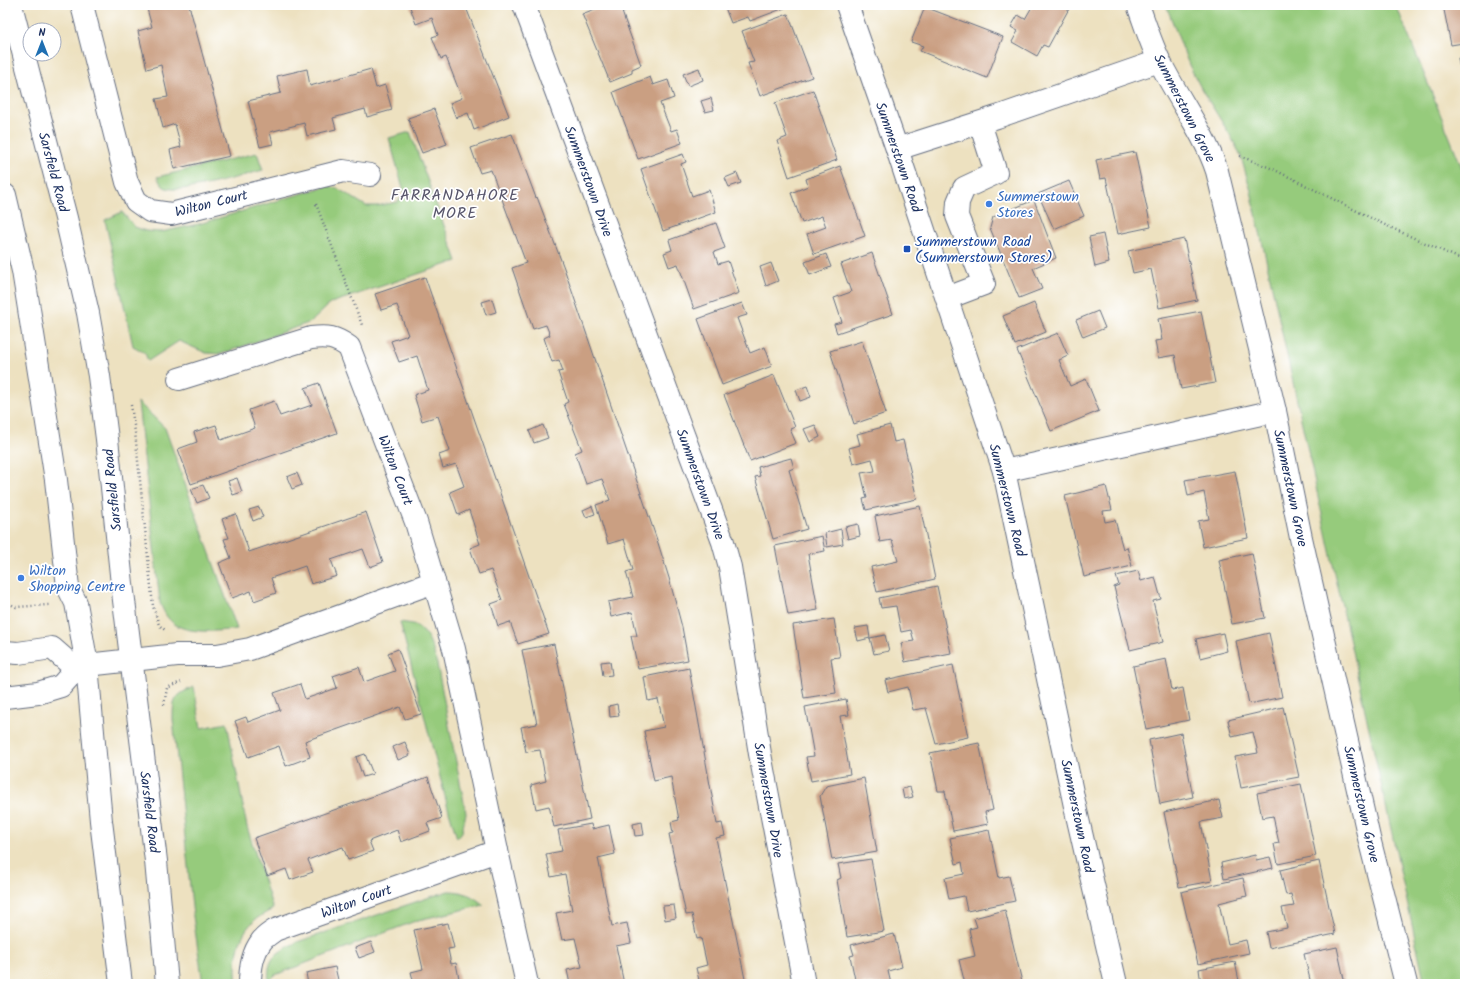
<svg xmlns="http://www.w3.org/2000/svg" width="1470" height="989" font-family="Kalam,sans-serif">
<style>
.green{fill:#96cb7c;stroke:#587d6d}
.building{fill:#ca9f82}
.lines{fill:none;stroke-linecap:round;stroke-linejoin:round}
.minor-casing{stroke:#646d80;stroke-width:24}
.major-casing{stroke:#646d80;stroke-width:24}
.path{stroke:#646d80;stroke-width:2.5;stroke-dasharray:1 3;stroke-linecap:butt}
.minor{stroke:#fff;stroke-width:22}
.major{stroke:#fff;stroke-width:22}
.shop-dot{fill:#3f7fe0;stroke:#fff;stroke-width:1.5}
.transit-dot{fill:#1a4fb4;stroke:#fff;stroke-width:1.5}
.labels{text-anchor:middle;stroke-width:3.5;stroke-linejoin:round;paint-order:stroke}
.street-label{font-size:14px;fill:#1b2f5e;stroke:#fff}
.shop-label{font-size:14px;fill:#366cbe;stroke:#fff;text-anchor:start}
.transit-label{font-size:14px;fill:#164399;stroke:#fff;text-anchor:start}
.quarter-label{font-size:16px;letter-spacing:1px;fill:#58566b;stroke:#fff}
</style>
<rect width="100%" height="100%" fill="#fff"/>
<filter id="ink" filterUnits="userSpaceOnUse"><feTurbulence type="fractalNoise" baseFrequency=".025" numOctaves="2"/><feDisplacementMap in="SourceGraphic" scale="8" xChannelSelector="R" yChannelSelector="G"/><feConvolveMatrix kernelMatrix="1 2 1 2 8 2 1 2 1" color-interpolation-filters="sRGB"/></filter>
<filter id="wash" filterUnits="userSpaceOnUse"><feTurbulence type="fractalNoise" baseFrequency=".012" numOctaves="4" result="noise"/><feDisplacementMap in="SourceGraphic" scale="16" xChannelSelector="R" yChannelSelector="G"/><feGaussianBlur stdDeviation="0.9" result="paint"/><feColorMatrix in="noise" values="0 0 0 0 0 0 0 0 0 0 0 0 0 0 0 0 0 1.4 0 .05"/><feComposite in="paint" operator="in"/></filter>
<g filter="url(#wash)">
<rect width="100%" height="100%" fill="#ede1c0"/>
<g class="green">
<polygon points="1166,5 1396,5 1465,175 1465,984 1425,984 1251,191 1240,154 1230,135 1202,90 1189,65"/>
<polygon points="410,132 457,261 331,303 311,322 221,354 206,353 179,341 148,361 145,353 133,346 105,220 122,212 135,227 146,231 161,232 199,224 327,186 337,188 366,206 377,206 397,202 405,195 389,138"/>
<path d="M257,153L263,170C245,175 178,196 164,187C161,185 159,180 157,177Z"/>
<path d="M138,402L165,428L237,629C219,631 186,635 172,622C166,617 163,610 160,603Z"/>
<path d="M400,622C404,623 409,623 413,624C429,631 433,649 437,664L466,813L462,832L457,838L448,808Z"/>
<path d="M194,687L201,728L227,723L247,827L273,909C266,913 257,917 252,923C237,937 234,964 237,984H203L193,916L173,719C173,698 175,695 194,687Z"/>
<path d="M448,891C463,891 472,895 484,905L418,920L275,975L269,981C266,957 278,952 297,942Z"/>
</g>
<g id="blocks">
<g class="building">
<polygon points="146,5 189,5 230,156 174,169 170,150 181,147 175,124 163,128 156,99 168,97 161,65 147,69 138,31 152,27"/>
<polygon points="414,5 465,5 509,116 474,130 468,113 456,118 450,103 462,98 446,57 441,59 432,37 438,35 432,18 416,24 410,7"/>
<polygon points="605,5 631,5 632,8 622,12 641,65 632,69 632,73 610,82 582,14"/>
<polygon points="724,5 787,5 787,7 750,21 748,17 731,23"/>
<polygon points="1033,5 1071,5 1048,47 1043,45 1037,56 1012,42 1018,31 1011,27 1018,15 1025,19"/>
<polygon points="1443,5 1465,5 1465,47 1463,43 1451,45"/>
<polygon points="925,7 1003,37 987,78 920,51 923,46 911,42"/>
<polygon points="788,14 812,77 760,96 748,63 754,62 742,31"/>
<polygon points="1465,57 1465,92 1464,92 1458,58"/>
<polygon points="699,68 703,80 688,86 683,74"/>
<polygon points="307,69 310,86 371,69 376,88 385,85 392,110 367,117 365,109 333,118 336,129 307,136 304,123 270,132 273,144 260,147 248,101 281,93 277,76"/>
<polygon points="650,77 653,85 668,80 674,98 660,103 671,131 677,129 682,143 638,159 613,92"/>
<polygon points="813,90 837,160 789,177 777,141 787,137 775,103"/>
<polygon points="711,98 714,110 705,112 701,101"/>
<polygon points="434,109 447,144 422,153 408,118"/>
<polygon points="512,134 536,198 537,197 564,268 658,543 669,578 682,627 688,660 638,669 631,636 637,636 632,612 611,617 608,602 633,597 626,572 633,570 624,539 608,544 596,505 610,500 602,479 586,484 575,453 582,450 564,404 568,402 558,372 563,371 559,360 552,362 544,338 550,335 546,325 533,329 512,268 526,263 491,170 480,173 471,148"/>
<polygon points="1135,152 1151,227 1118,234 1106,178 1100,179 1096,160"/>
<polygon points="683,154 686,162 681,164 692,196 709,190 716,212 663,231 641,169"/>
<polygon points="840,166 865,236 814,254 807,234 826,227 822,216 802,223 791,193 808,186 806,179"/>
<polygon points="737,173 741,183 729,187 725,178"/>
<polygon points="1069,181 1084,216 1054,229 1038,194"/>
<polygon points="1034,200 1056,258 1033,268 1042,289 1019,298 990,228 993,217"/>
<polygon points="716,223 725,248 714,252 718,264 728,261 739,293 694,309 678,264 669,267 664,253 672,250 669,240"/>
<polygon points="1103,234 1109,263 1095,267 1089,237"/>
<polygon points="1184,239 1197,300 1159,308 1151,269 1133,273 1128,251"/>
<polygon points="872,253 893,314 837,333 834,324 842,322 834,298 851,292 841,264"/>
<polygon points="826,254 831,267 810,275 805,262"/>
<polygon points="771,263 778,281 766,286 760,267"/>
<polygon points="425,277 549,634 518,644 510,622 498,626 491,604 502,600 491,570 479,574 470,548 480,544 469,510 458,515 450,492 464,486 456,464 443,468 439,455 450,451 438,416 422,421 414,395 428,390 417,356 399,362 391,341 408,335 397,305 381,310 375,294"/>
<polygon points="492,299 496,312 486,315 482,302"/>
<polygon points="742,303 747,315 737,318 750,353 765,347 772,366 722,385 698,319"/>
<polygon points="1034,303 1046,332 1015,345 1003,316"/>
<polygon points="1098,311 1105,328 1083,337 1076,320"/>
<polygon points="1201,311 1215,383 1181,389 1175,355 1158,358 1155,341 1162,340 1158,319"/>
<polygon points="1058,333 1068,356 1059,360 1070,386 1086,379 1099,411 1051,431 1017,350"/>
<polygon points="862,341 886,413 854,424 830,351"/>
<polygon points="774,375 795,427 790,429 796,443 750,461 724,395"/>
<polygon points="319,383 337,433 191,484 178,449 197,442 194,432 216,425 221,440 255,428 249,410 274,401 280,416 312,405 305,388"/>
<polygon points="807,386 811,397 800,401 796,390"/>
<polygon points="543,425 548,438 534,443 529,431"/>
<polygon points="815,425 820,437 810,442 804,429"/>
<polygon points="890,425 894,442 903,440 917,499 866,510 863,499 867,498 861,473 875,471 872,459 853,464 849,448 860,445 857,434"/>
<polygon points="791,458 794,468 789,470 807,529 773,539 755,477 760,476 758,467"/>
<polygon points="1235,471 1248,538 1203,547 1198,521 1209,519 1204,492 1188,496 1185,480"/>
<polygon points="297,473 302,485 292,489 287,477"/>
<polygon points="237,478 242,492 233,495 228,481"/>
<polygon points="203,485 209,498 197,503 191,489"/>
<polygon points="1106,486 1112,510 1103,511 1105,522 1115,520 1123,549 1127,547 1132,566 1084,577 1065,496"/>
<polygon points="592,506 595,514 586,517 583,510"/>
<polygon points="920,506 935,579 877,592 871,567 898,561 892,540 880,542 875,516"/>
<polygon points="259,507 263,517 253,521 249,510"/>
<polygon points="366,512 383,562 370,567 363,549 331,560 337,576 311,584 305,566 271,578 276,593 254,601 251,591 232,598 219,563 231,558 224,539 229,538 222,519 236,514 249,552"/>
<polygon points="858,524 860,536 848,539 845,527"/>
<polygon points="841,529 843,544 827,547 825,533"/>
<polygon points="822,536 825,551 808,554 818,610 788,615 775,546"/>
<polygon points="1252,553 1265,618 1232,624 1219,560"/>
<polygon points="1138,571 1141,581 1155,577 1161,599 1153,601 1163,642 1130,650 1114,587 1119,585 1116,576"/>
<polygon points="937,586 951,653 905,662 901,643 914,641 911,630 901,632 896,606 881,608 879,598"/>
<polygon points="834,619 840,657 831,658 836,693 804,698 793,625"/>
<polygon points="868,626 870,638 858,641 855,628"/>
<polygon points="1223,633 1227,651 1200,658 1196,639"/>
<polygon points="1269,633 1282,697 1249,704 1236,641"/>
<polygon points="885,635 889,651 874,654 870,638"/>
<polygon points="554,644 590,819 554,827 549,806 536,809 531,785 546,781 540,750 526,752 521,727 537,724 522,650"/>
<polygon points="398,649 421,714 405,719 400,707 305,741 310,757 286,766 279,746 248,757 235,721 246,717 248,722 280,710 274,693 300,684 305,699 337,688 333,676 359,667 364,682 395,671 388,653"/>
<polygon points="1166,659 1172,690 1183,688 1189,720 1146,729 1133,666"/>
<polygon points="610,661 612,675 603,676 601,662"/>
<polygon points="953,665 968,737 936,744 926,708 913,710 908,687 888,692 885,680"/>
<polygon points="689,668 717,824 722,823 725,836 716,838 746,984 700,984 696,968 707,965 701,938 697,939 692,914 686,915 669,834 673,833 671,822 679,820 671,777 654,781 644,731 664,727 658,699 648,701 644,677"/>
<polygon points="846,699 849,715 840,716 850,774 811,781 806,757 814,756 805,707"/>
<polygon points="617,704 619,716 610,717 609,706"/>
<polygon points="1283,707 1299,777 1241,788 1235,757 1258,753 1253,732 1232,737 1228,720"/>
<polygon points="1181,733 1193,797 1160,804 1149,740"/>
<polygon points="405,742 410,755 398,760 393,747"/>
<polygon points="979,743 993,810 985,812 988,824 953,831 945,791 938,791 930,753"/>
<polygon points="365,754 373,774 363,777 356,757"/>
<polygon points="428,777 442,818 427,823 430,831 401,842 397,830 369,841 373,851 348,860 343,847 328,852 308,860 313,872 290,880 286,869 267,876 254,838"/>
<polygon points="864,778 877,852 832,860 820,796 826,786"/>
<polygon points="1301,784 1316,856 1278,864 1274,844 1279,843 1273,816 1262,818 1257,793"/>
<polygon points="910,787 913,797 904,799 902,789"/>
<polygon points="1219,800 1223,818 1201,822 1212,881 1179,887 1164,812"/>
<polygon points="642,822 644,835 635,836 633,824"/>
<polygon points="591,824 592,829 609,825 615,854 598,858 612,926 627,923 631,943 616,946 624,984 570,984 567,970 582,967 575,938 562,940 556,913 572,910 565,874 551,877 546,854 562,851 558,830"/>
<polygon points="989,830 999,878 1009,876 1015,901 967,911 964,896 949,899 945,878 964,874 962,862 956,864 950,838"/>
<polygon points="1255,855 1256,860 1270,857 1273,868 1224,879 1221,863"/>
<polygon points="871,859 884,931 847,937 837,880 841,878 838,864"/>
<polygon points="1319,861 1335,934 1269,948 1266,932 1287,928 1282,908 1294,906 1291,894 1286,895 1280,870"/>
<polygon points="1243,878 1247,896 1219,903 1228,944 1246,940 1249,953 1198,964 1181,892"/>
<polygon points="674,905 676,918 665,920 663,906"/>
<polygon points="1005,910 1022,982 1015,984 965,984 959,960 975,956 969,929 977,927 974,918"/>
<polygon points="448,923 454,948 448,949 451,964 456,963 460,984 414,984 411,972 423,969 414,930"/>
<polygon points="894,934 902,967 888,971 891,984 856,984 850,956 854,955 851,945"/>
<polygon points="371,942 375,952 359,958 355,948"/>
<polygon points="1337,947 1345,984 1311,984 1304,954"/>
<polygon points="1235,962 1239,981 1245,981 1245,984 1201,984 1199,969"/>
<polygon points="335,967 339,984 308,984 306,973"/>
</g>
</g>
</g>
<g filter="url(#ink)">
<use href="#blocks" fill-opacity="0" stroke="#646d80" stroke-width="1"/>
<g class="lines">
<defs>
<g id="minor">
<polyline points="82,5 127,182 136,201 150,211 171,214 343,171 370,175"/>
<polyline points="524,5 723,542 730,567 760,754 804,984"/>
<polyline points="847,5 897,149 1004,471 1076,811 1116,984"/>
<path d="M1138,5C1145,24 1151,44 1160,62C1178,99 1204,132 1217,171L1275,411L1301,538L1369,838L1406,984"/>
<polyline points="897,149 997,117 1159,61"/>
<polyline points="947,298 984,284 957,216 958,202 964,188 996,173 980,123"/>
<polyline points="1004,471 1275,411"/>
<polyline points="5,652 18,653 52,648 76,669"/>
<path d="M5,697L38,693L61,686L76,669L87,665L177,655H217L250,649L434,582L416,522L349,347C335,337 328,336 311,338L179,379"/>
<polyline points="497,851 527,984"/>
<path d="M250,984C250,969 252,954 261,942C264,937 271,933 275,930L497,851L454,649L434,582"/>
</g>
<g id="major">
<polyline points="11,5 66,218 88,313 99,376 107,439 122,584 156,861 167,984"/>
<polyline points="5,195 23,271 56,480 68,587 76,603 87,665 101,821 121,984"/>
</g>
</defs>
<use href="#minor" class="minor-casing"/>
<use href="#major" class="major-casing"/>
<g class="path">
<polyline points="1240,156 1273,169 1383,224 1465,261"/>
<polyline points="316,204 362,325"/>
<polyline points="131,405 135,432 153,606 159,625 166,631"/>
<polyline points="5,601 16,607 49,605"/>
<polyline points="164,705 167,688 181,682"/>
</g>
<use href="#minor" class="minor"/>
<use href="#major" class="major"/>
</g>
</g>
<g class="shop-dot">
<circle cx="989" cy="204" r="4"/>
<circle cx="21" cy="578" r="4"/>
</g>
<rect class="transit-dot" x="903" y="245" width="8" height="8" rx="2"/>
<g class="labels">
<g class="street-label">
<text transform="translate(1185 108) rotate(63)" y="5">Summerstown Grove</text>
<text transform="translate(899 157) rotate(71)" y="5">Summerstown Road</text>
<text transform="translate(54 172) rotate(75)" y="5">Sarsfield Road</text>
<text transform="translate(589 181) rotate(70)" y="5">Summerstown Drive</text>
<text transform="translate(211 203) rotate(-14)" y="5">Wilton Court</text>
<text transform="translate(396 470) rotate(69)" y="5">Wilton Court</text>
<text transform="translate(701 484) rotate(70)" y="5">Summerstown Drive</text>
<text transform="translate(1291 488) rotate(78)" y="5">Summerstown Grove</text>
<text transform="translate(112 490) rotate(-96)" y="5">Sarsfield Road</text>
<text transform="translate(1008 500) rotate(76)" y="5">Summerstown Road</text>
<text transform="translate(769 800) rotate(80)" y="5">Summerstown Drive</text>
<text transform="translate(1362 804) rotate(77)" y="5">Summerstown Grove</text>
<text transform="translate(150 812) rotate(83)" y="5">Sarsfield Road</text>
<text transform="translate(1078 816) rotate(78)" y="5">Summerstown Road</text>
<text transform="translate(356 901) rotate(-20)" y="5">Wilton Court</text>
</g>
<g class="shop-label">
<text x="997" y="201">Summerstown<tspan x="997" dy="16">Stores</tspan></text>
<text x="29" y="575">Wilton<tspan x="29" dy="16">Shopping Centre</tspan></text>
</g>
<g class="transit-label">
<text x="915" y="246">Summerstown Road<tspan x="915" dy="16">(Summerstown Stores)</tspan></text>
</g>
<g class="quarter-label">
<text x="455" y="200">FARRANDAHORE<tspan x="455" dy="18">MORE</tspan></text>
</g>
</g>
<rect width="1470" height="989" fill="none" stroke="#fff" stroke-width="20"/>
<g transform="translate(42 42)"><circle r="19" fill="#ffffff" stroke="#a4acbf"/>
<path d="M0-3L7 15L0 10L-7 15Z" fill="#1f6fb2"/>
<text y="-6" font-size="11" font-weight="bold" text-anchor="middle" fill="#1b2f5e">N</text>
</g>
</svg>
